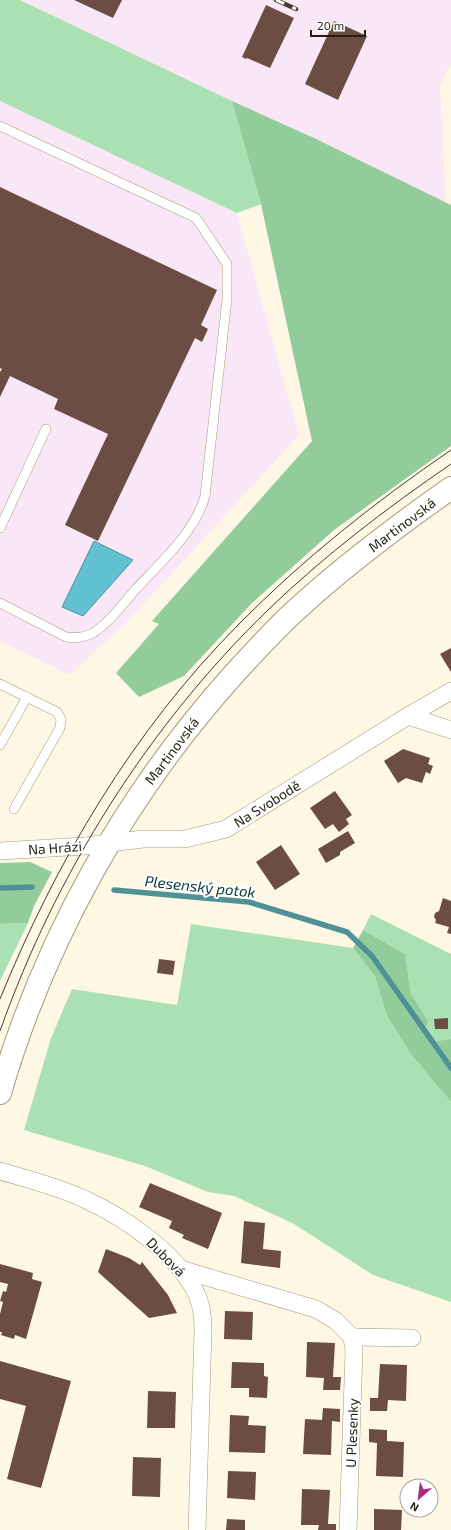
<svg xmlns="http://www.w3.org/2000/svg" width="451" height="1530" font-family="'Exo 2',sans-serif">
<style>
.industrial{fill:#f9e7f8}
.green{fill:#abe1b2}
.forest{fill:#92cc9a}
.water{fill:#63c2d1;stroke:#509198}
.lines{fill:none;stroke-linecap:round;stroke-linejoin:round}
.stream{stroke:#509198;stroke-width:5.5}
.building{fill:#6c4d43}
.lane-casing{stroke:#a4997a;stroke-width:10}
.street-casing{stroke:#a4997a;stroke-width:18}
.secondary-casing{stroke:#a4997a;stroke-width:24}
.lane{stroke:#fff;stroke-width:9}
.street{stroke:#fff;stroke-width:17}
.secondary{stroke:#fff;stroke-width:22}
.tram{stroke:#443f31;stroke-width:1}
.rail-casing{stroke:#443f31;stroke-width:4.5}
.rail{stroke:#fff;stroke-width:3;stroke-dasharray:9;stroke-linecap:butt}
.labels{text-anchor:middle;stroke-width:4;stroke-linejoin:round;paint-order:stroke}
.street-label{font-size:14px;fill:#241f13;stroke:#fff}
.water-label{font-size:15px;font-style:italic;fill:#08373d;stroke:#fff}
</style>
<rect width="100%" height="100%" fill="#fef7e3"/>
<g class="industrial">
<polygon points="20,0 451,0 451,63 440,86 446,203 314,138 232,101"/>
<polygon points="0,101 237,213 299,435 128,621 70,675 0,641"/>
</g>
<g class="green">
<polygon points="0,0 20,0 232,101 261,204 237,213 0,101"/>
<polygon points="371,914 451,954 451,1039 436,1041 426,1027 428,1020 411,994 405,954 363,930"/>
<polygon points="28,923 0,981 0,924"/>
<polygon points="191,924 353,948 375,976 386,1014 410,1053 451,1102 451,1302 373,1275 294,1224 234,1196 208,1192 145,1166 24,1130 51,1038 72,989 177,1005"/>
</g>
<g class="forest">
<polygon points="232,101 314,138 451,205 451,446 334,530 252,603 184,676 139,697 116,673 159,624 152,621 312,441 261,204"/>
<polygon points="30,862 52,872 34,906 28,923 0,924 0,863"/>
<polygon points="363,930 405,954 411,994 428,1020 426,1027 436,1041 451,1039 451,1102 410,1053 386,1014 375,976 353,948"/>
</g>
<polygon class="water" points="94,541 133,560 83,616 62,607"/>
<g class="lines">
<g class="stream">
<polyline points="0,888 32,887"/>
<polyline points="114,890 249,902 347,932 372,956 451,1068"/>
</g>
</g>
<g class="building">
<polygon points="74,0 122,0 113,18"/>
<polygon points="266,5 294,18 270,68 247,58 246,59 242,57"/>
<polygon points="334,21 367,36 338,100 305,84"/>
<polygon points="0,187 217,290 201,325 208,329 202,342 195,338 98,541 65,525 108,434 54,409 58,399 10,376 0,397 0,372 2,369 0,368"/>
<polygon points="451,648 451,672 440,654"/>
<polygon points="403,749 430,758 428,764 433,766 430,774 426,772 422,783 406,778 398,783 384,761"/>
<polygon points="335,791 352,815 346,819 349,824 339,832 333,824 325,829 310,808"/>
<polygon points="348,831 355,843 340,852 340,855 326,863 318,849"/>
<polygon points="281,845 300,874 275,890 256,862"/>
<polygon points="443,898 451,901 451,934 447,933 449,927 435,923 436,920 434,917 435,913 439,911"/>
<polygon points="159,959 175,961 173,975 157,973"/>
<polygon points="448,1018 448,1029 435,1029 434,1019"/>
<polygon points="150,1183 222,1213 208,1249 182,1238 184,1235 169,1228 172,1221 139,1207"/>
<polygon points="244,1221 265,1223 263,1249 281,1251 280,1268 241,1263"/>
<polygon points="106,1249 129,1258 140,1265 142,1262 168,1295 177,1313 149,1318 98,1272"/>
<polygon points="0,1264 33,1273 32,1279 42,1282 26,1339 15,1335 14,1339 1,1335 2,1332 0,1332 0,1314 3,1302 0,1301 3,1291 6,1292 8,1284 0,1282"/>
<polygon points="225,1311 253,1312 252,1340 224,1339"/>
<polygon points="307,1342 335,1343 333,1377 341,1377 340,1390 323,1390 324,1378 306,1377"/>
<polygon points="0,1361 71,1381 41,1488 7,1479 26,1406 0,1399"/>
<polygon points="232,1362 264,1363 264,1376 268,1377 267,1398 249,1397 249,1388 231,1388"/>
<polygon points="380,1364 407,1365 406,1401 388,1400 387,1411 370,1411 370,1398 378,1398"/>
<polygon points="148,1391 176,1392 175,1428 147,1428"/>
<polygon points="323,1408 340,1409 340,1422 332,1421 331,1455 303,1454 305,1419 322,1420"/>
<polygon points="230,1415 249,1416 248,1425 266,1426 265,1453 229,1452"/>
<polygon points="369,1429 387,1430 387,1441 404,1442 403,1477 376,1476 377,1443 369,1442"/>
<polygon points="133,1457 161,1458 160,1497 132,1496"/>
<polygon points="228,1471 256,1472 255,1500 227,1498"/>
<polygon points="302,1489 330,1490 328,1524 336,1524 336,1530 318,1530 319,1525 301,1525"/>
<polygon points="374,1509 402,1510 401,1530 374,1530"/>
<polygon points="227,1519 245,1520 245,1530 226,1530"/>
</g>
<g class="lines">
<defs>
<g id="lane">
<path d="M0,126L196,218L227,264V299L205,496C196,531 160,563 136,589C123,604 110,622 93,633C84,638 76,638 66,637L0,603"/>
<polyline points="0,528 46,429"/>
<polyline points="0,684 57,712 61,719 60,728 14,809"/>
<polyline points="0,745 27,697"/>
</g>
<g id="street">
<polyline points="408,716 451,730"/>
<polyline points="0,851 85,846 143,839 185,839 226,829 408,716 451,691"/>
<path d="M0,1171C27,1179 59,1187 84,1199C126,1218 179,1254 198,1297C202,1308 203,1319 203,1330L197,1530"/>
<polyline points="180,1269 316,1309 336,1321 352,1337 354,1351 348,1530"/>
<polyline points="352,1337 412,1338"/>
</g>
<path id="secondary" d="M0,1093C45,938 126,794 234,674C254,652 274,630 296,610C344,566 397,526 451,488"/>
</defs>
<use href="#lane" class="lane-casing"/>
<use href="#street" class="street-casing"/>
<use href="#secondary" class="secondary-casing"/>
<use href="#lane" class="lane"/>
<use href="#street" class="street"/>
<use href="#secondary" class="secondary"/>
<g class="tram">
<path d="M0,999C56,861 133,731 238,625C303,559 375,502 451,450"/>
<path d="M0,1031C56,873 148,726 269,609C325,555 387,508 451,464"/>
</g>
<defs>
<polyline id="rail" points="276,0 296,9"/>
</defs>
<use href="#rail" class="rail-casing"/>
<use href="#rail" class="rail"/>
</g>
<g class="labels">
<g class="street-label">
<text transform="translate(402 525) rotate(-37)" y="5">Martinovská</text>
<text transform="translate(172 751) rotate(-53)" y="5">Martinovská</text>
<text transform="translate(267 804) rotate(-32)" y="5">Na Svobodě</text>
<text transform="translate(55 848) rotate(-4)" y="5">Na Hrázi</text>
<text transform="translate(166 1257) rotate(45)" y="5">Dubová</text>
<text transform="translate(352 1433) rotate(-88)" y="5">U Plesenky</text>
</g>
<g class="water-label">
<text transform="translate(200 887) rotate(6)" y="5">Plesenský potok</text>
</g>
</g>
<g transform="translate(419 1498) rotate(208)"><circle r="19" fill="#ffffff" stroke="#a7a5a1"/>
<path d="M0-3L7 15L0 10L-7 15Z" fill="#a82e82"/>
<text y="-6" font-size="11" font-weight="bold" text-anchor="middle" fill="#241f13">N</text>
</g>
<path d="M311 30v6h54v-6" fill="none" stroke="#241f13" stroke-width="2"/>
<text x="317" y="30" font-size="12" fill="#241f13" stroke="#ffffff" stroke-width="3" paint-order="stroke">20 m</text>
</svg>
